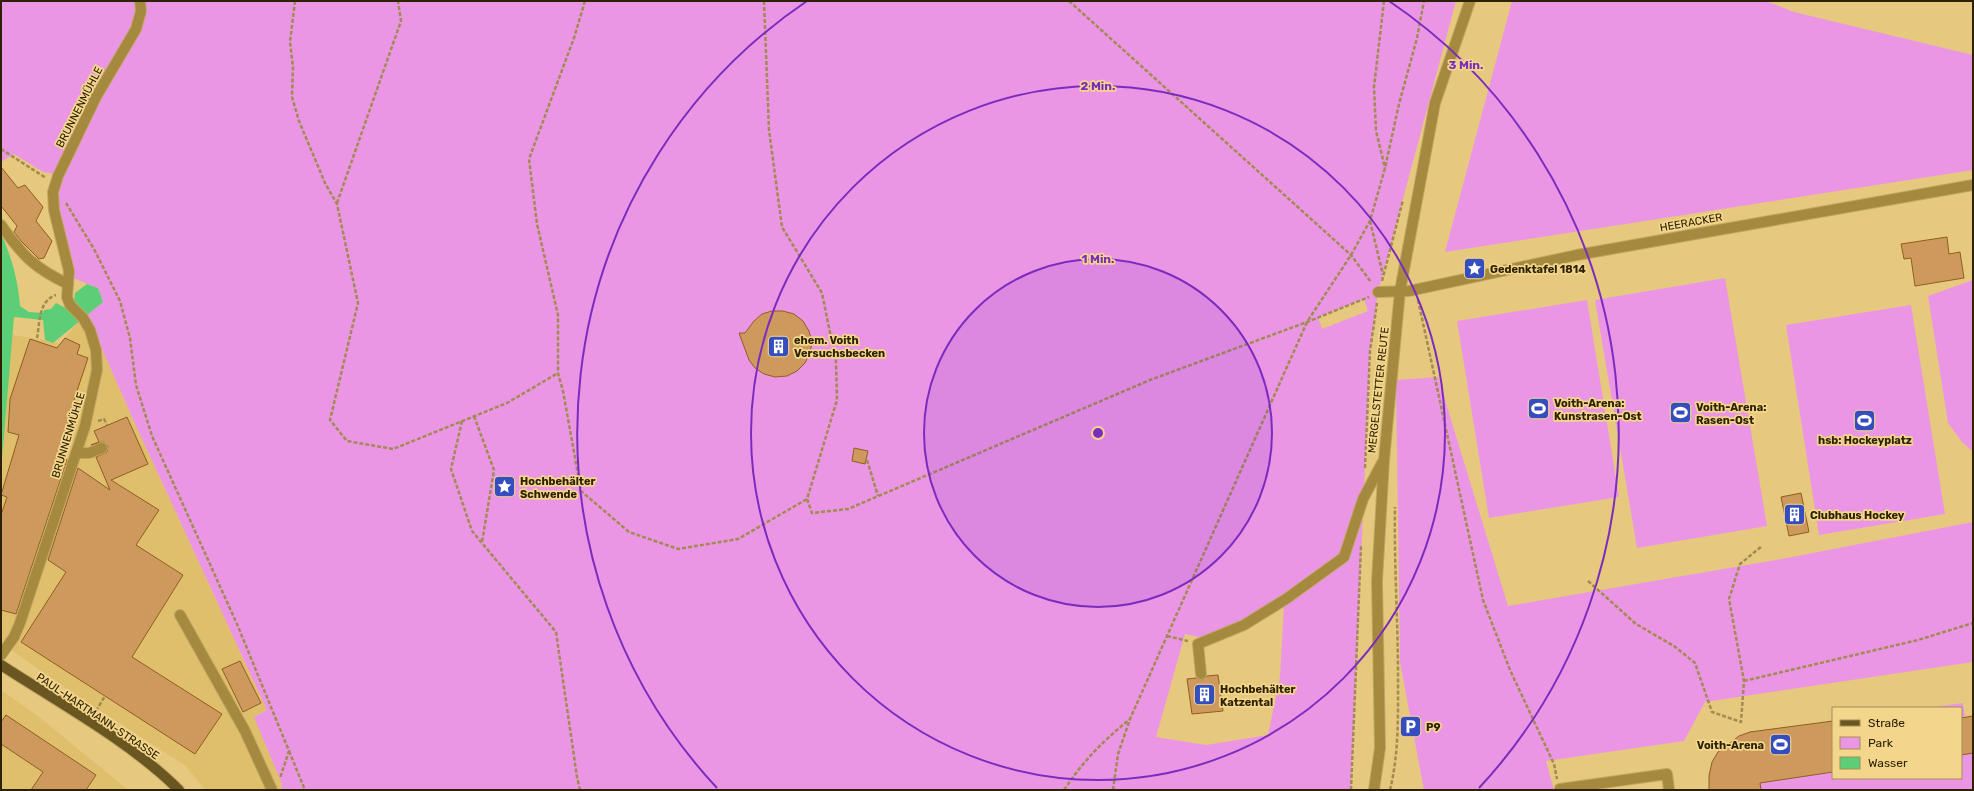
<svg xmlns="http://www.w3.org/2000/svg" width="1974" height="791" font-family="Rubik,sans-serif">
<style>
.built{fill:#dfbf6c}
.green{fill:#eb96e5;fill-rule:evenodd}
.water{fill:#5cce78}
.building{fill:#ce995d;stroke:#8f5e1f}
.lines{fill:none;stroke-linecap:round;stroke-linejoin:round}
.minor-casing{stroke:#c1a765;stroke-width:12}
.major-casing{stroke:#c1a765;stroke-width:12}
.path{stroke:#a18b50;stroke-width:2.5;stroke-dasharray:4 2;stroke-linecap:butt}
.minor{stroke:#a4893e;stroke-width:10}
.major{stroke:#695620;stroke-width:10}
.ring{fill:none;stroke:#7b2cbf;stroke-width:2}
.labels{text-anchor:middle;stroke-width:3.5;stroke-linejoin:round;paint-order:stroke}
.street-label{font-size:11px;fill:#2c2101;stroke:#f3d68b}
.poi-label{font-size:11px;font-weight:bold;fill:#2c2101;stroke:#f3d68b;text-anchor:start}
.centre{fill:#7b2cbf;stroke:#f3d68b;stroke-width:2}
.ring-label{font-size:12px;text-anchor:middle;font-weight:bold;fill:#7b2cbf;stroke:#f3d68b;stroke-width:3.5;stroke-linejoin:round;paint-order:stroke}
</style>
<rect width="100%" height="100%" fill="#e6c97e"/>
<g class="built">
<polygon points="87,315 132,417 267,710 255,716 282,784 281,790 205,790 186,766 76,695 1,643 1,471 12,335 45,340 60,344 79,321"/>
<polygon points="1,690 39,717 128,790 1,790"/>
</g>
<g class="green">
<polygon points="1,1 136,1 138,5 134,28 54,174 43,172 14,154 1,162"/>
<path d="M144,1H1456L1378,292L1370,351L1351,790H281L282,784L254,717L267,710L132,417L87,315L103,302L98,288L73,278L57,201L59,184ZM1364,299L1368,311L1322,329L1318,317ZM1284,605L1280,677L1268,735L1206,745L1156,737L1185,634L1213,640Z"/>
<polygon points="1512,1 1766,1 1794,12 1973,55 1973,170 1445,252"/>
<polygon points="1725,278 1767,526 1637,548 1595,300"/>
<polygon points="1973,280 1973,452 1962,442 1948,423 1928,296"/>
<polygon points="1587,300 1619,497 1489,518 1457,321"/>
<polygon points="1911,305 1945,514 1819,535 1786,325"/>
<polygon points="1438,377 1508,606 1787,558 1973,522 1973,662 1705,702 1684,741 1546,761 1554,790 1424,790 1400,662 1396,380"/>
<polygon points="1963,703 1965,717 1973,716 1973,790 1709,790 1709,776 1731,757 1722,749 1739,736 1750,732 1833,721 1833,778 1961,778 1961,708 1927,708"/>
</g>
<path class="water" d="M1,234C12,258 18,280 20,306L29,312L43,313L44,310L51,309L56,303L66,308L74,302L75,293L87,284L98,288L103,302L53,343L45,340L43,320L14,317L1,471Z"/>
<g class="building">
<polygon points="1,167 18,188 25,185 43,207 36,221 52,241 44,258 39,259 21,241 14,232 17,226 1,206"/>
<polygon points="1947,237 1949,254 1960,252 1964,278 1915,286 1911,258 1904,259 1901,244"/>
<polygon points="772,311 783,311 794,314 803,321 809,331 812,342 810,353 805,363 797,371 787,376 775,377 764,374 755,368 749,360 739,333 745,333 754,321 762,314"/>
<polygon points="65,338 80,345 77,354 88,358 73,403 80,404 73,428 71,433 65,433 59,453 63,455 63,457 67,460 16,614 1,610 1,515 7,497 1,495 19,435 8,432 10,399 30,339 57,348"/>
<polygon points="127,417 148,464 111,480 159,510 136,545 183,575 132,657 222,714 195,754 21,642 66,572 48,560 78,468 110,490 96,457 107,452 108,446 103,442 91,445 99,442 94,431"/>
<polygon points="854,448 868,451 865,464 852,461"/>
<polygon points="1801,493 1809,532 1789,536 1781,497"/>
<polygon points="240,661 261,703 243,712 222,669"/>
<polygon points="1218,675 1223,711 1192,714 1187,679 1196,678 1202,680 1207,676"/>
<polygon points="6,715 96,775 86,790 31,790 43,772 1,744 1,722"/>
<polygon points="1973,716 1973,753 1961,755 1961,718"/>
<polygon points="1833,721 1833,772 1760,783 1761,790 1709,790 1709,776 1712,762 1718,752 1739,736 1750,732"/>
</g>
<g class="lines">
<defs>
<g id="minor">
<path d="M1,225C22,255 34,268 68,284"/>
<polyline points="1378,292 1409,291 1577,255 1973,185"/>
<polyline points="76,453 89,453 102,448"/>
<polyline points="180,615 245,731 272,790"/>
<polyline points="1,655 14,637 20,623 85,426 97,370 96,350 90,330 83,318 70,305 67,297 69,271 54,210 53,192 58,176 96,97 136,29 141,11 140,1"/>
<polyline points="1201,674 1198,644 1244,625 1286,599 1344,557 1363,499 1382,463"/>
<polyline points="1374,790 1380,748 1377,581 1384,460 1400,291 1435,103 1470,1"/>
<polyline points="1560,790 1560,789 1667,774 1669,790"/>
</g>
<path id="major" d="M1,665C58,702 131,742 179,790"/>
</defs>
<use href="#minor" class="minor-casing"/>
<use href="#major" class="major-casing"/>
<g class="path">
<polyline points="295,1 290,42 293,67 292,97 299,121 325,183 337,204 358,303 330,420 347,441 393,449 507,403 558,373"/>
<polyline points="585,1 574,38 529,159 537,224 558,315 558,373 563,391 581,491 629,532 678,549 738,539 807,499"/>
<polyline points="764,1 769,130 782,227 822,293 836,362 837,400 807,499 812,513 848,509 1150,380 1307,322 1369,297"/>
<polyline points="1069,1 1351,255 1371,282"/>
<polyline points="1384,1 1374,87 1376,131 1385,168"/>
<polyline points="1,149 46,178"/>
<polyline points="66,203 94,249 120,301 130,338 136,385 152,436 237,624 289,751 280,778"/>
<polyline points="337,203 401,21 398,1"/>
<polyline points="1370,221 1383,275"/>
<polyline points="1382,281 1403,200"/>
<polyline points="1418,300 1483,600 1510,670 1554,764 1557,779"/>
<path d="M37,338C40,323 38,301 56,295"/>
<polyline points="474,416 494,470 482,542"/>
<polyline points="98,421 104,419 107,425"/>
<polyline points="462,421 451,469 472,531 556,632 577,777 580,790"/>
<polyline points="867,460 878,496"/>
<polyline points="1365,468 1370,351 1377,303"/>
<polyline points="1588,581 1636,624 1674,646 1695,663 1712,712 1741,722 1744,681 1729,599 1740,564 1762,546"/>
<polyline points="1167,636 1188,641"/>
<polyline points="1744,681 1918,640 1973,623"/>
<polyline points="96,711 105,696"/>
<polyline points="289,751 305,790"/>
<path d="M1064,790C1084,760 1102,742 1130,719"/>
<polyline points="1113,790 1118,754 1130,719 1307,322 1351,255 1370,221 1385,168 1399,104 1417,38 1424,1"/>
<polyline points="1351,790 1361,546"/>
<path d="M1390,790C1399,753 1398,716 1398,678C1398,621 1394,564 1395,507"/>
</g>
<use href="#minor" class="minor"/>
<use href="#major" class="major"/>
</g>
<circle cx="1098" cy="433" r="174" fill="#7b2cbf" fill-opacity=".12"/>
<g class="ring">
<circle cx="1098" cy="433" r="174"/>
<circle cx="1098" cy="433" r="347"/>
<path d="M717 788A521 521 0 0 1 807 1M1389 1A521 521 0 0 1 1479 788"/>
</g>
<defs>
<symbol id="sight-square" viewBox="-11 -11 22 22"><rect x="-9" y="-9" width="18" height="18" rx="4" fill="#354dbe" stroke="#f3d68b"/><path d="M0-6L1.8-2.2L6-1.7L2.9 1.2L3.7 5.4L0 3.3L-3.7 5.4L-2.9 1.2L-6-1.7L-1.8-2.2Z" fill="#fff"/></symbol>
<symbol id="building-square" viewBox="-11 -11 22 22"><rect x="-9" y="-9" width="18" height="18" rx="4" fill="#354dbe" stroke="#f3d68b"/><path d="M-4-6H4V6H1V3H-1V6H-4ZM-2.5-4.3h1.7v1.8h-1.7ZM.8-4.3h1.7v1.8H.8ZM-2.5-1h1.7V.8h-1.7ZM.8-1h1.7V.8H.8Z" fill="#fff"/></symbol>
<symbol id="stadium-square" viewBox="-11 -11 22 22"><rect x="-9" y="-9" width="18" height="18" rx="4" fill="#354dbe" stroke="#f3d68b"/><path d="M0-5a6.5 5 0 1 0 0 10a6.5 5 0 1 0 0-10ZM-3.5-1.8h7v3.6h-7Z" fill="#fff"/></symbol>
<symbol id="parking-square" viewBox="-11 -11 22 22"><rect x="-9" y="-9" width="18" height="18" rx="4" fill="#354dbe" stroke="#f3d68b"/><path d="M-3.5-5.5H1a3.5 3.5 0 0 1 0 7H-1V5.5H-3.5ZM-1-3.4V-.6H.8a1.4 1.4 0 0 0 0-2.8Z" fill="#fff"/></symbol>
</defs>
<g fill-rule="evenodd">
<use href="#sight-square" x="1462" y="256" width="25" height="25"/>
<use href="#building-square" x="766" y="334" width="25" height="25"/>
<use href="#stadium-square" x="1526" y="396" width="25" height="25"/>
<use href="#stadium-square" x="1668" y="400" width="25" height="25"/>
<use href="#stadium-square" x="1852" y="408" width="25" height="25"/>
<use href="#sight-square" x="492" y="474" width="25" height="25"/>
<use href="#building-square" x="1782" y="502" width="25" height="25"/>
<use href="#building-square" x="1192" y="682" width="25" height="25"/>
<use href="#parking-square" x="1398" y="714" width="25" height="25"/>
<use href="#stadium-square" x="1768" y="732" width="25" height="25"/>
</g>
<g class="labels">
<g class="street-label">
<text transform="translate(79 107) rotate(-63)" y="4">BRUNNENMÜHLE</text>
<text transform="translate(1691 222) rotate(-10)" y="4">HEERACKER</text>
<text transform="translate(1378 390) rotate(-84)" y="4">MERGELSTETTER REUTE</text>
<text transform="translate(68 435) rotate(-73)" y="4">BRUNNENMÜHLE</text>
<text transform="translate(98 716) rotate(34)" y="4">PAUL-HARTMANN-STRASSE</text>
</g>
<g class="poi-label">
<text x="1490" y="273">Gedenktafel 1814</text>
<text x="794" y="344">ehem. Voith<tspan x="794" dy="13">Versuchsbecken</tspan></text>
<text x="1554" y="407">Voith-Arena:<tspan x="1554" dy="13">Kunstrasen-Ost</tspan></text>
<text x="1696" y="411">Voith-Arena:<tspan x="1696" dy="13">Rasen-Ost</tspan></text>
<text x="1865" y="444" text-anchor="middle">hsb: Hockeyplatz</text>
<text x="520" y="485">Hochbehälter<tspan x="520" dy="13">Schwende</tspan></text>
<text x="1810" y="519">Clubhaus Hockey</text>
<text x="1220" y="693">Hochbehälter<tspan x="1220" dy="13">Katzental</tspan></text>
<text x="1426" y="731">P9</text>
<text x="1764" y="749" text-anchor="end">Voith-Arena</text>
</g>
</g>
<circle cx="1098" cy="433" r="6" class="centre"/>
<g class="ring-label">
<text x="1466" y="69">3 Min.</text>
<text x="1098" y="90">2 Min.</text>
<text x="1098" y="263">1 Min.</text>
</g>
<rect width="1974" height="791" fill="none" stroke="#2c2101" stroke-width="4"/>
<rect x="1832" y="707" width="130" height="72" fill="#f3d68b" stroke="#a38e54"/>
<rect x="1840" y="720" width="20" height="6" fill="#695620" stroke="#a38e54"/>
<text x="1868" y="727" font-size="12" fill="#2c2101">Straße</text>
<rect x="1840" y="737" width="20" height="12" fill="#eb96e5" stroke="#a38e54"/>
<text x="1868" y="747" font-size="12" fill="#2c2101">Park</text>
<rect x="1840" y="757" width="20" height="12" fill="#5cce78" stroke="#a38e54"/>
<text x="1868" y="767" font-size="12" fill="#2c2101">Wasser</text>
</svg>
